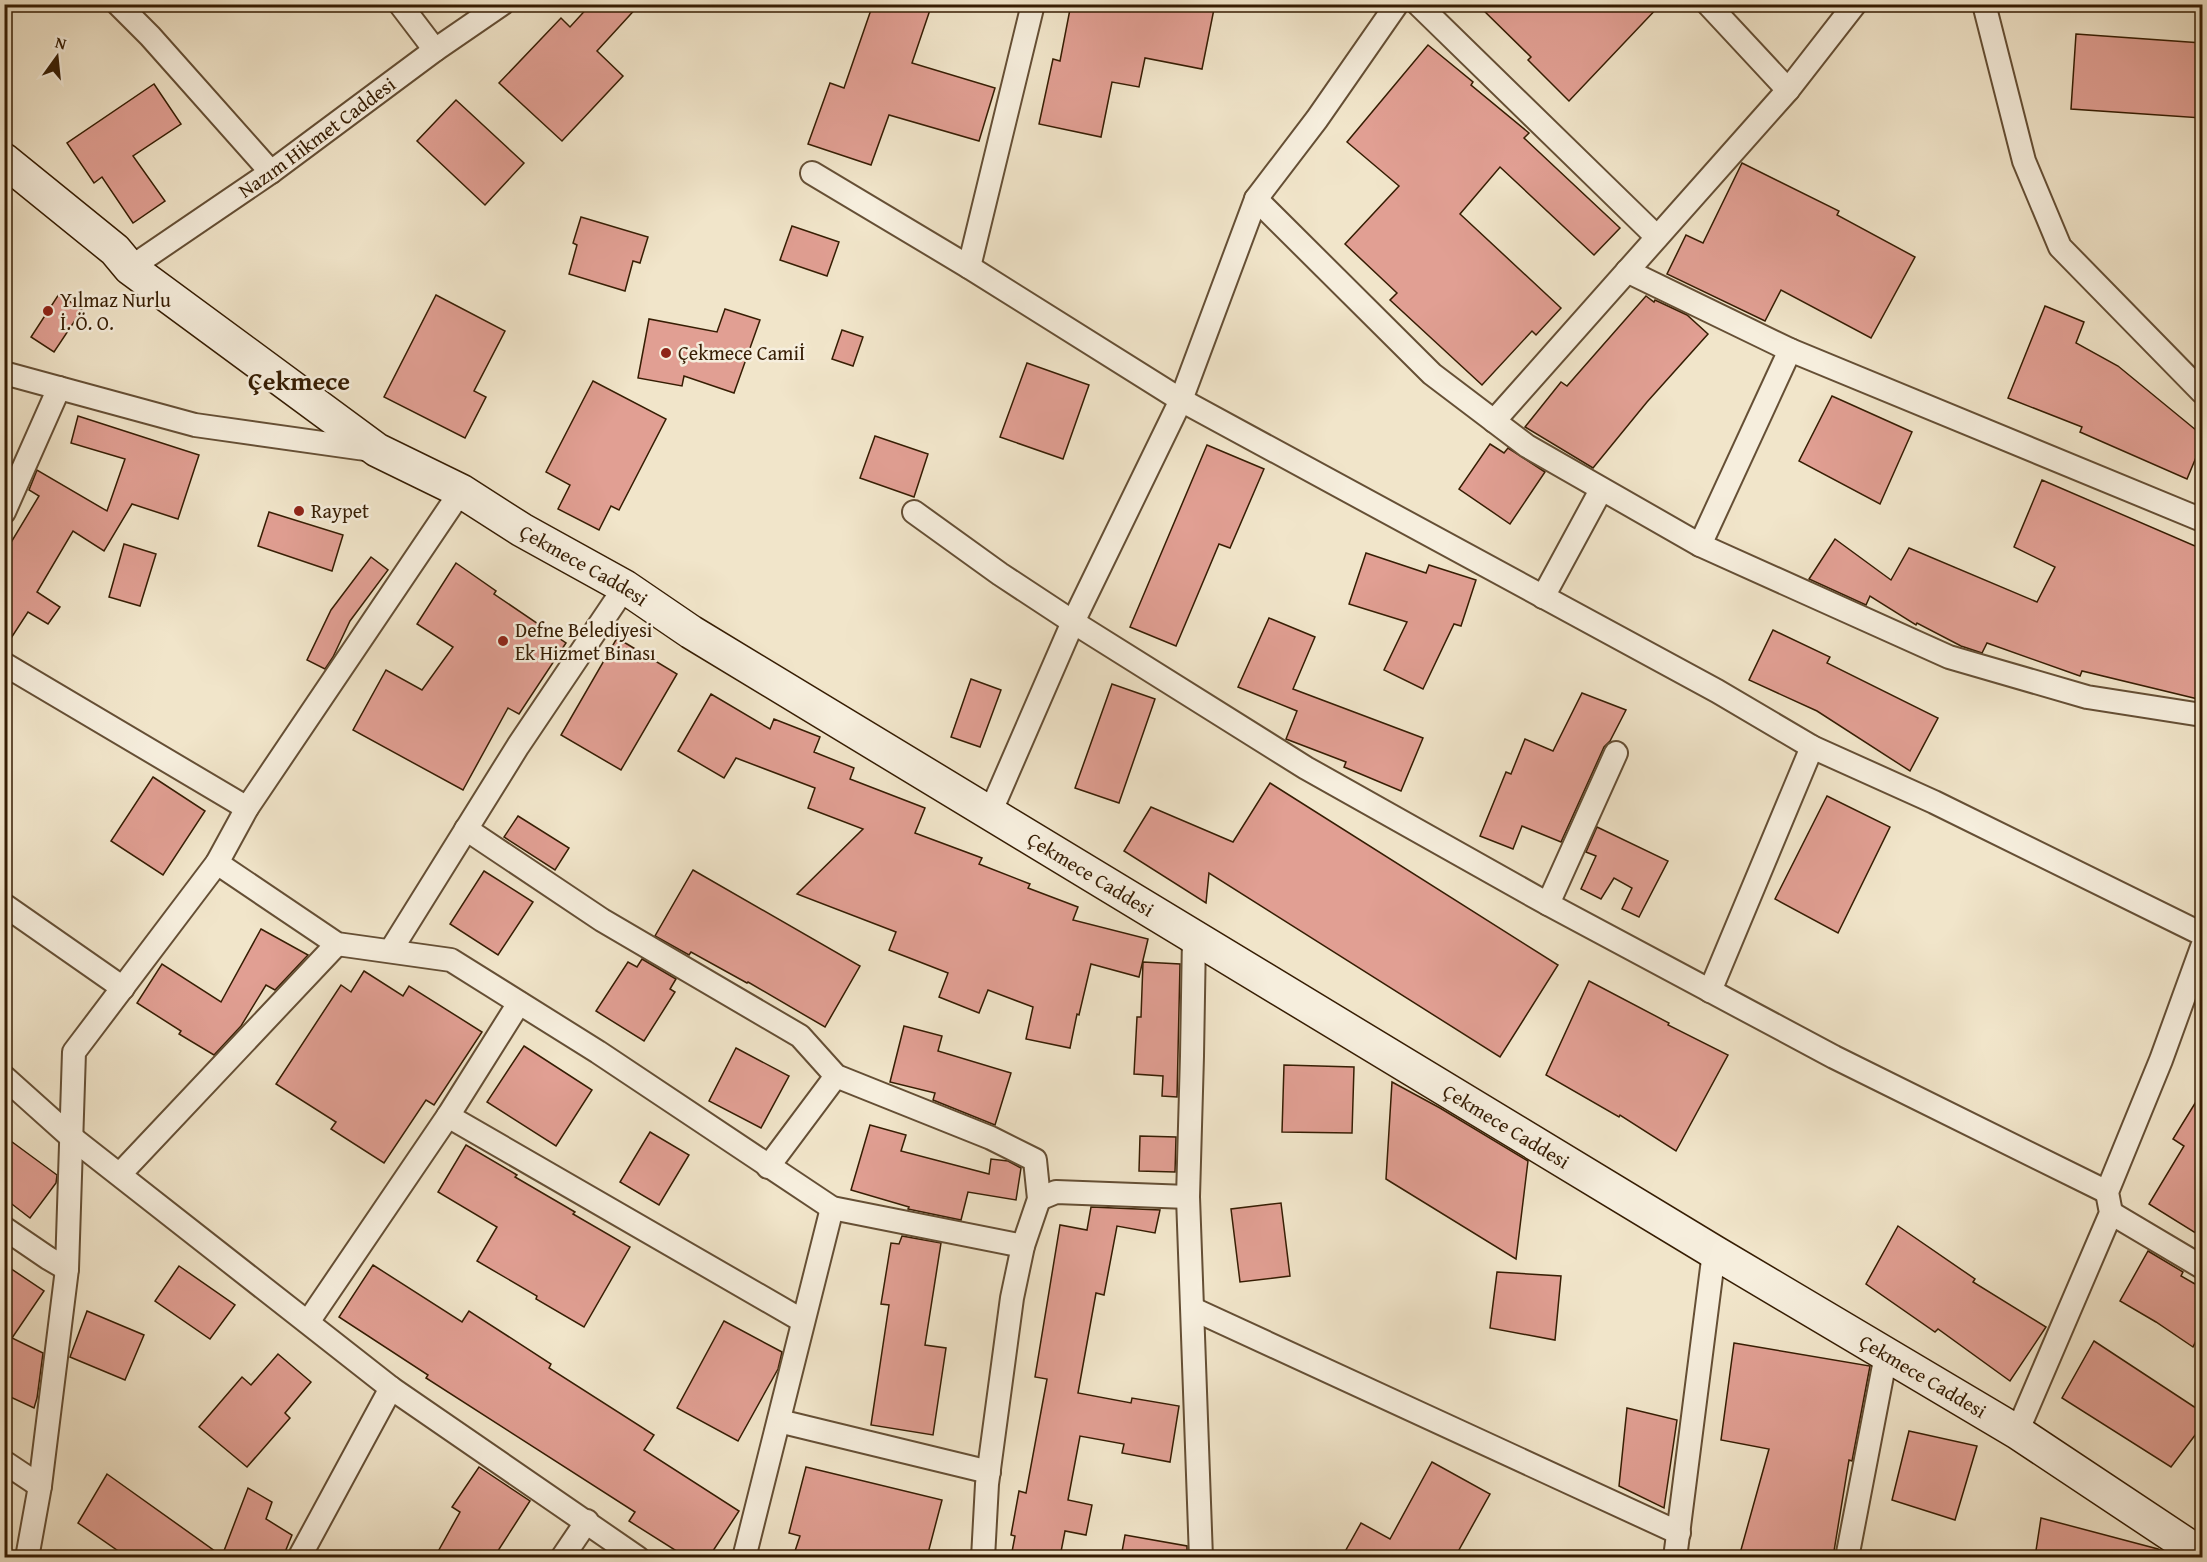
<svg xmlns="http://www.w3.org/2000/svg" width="2207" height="1562" font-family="'Gentium Book Plus',serif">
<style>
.building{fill:#e19f93;stroke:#361d03;stroke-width:1.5}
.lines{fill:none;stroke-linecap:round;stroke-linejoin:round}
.street-casing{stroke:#654f35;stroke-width:26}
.secondary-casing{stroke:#361d03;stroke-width:36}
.street{stroke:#f6eedd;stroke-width:22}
.secondary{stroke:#f6eedd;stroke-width:33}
.poi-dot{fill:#8f2418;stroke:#f6eedd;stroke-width:2}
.labels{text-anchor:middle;stroke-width:5;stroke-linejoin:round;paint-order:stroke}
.street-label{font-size:20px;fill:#361d03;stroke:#f6eedd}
.poi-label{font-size:20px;fill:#361d03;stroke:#f6eedd;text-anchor:start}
.district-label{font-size:26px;font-weight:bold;fill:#361d03;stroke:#f6eedd}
</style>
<rect width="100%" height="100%" fill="#f1e5ca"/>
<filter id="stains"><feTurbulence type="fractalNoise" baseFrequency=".00333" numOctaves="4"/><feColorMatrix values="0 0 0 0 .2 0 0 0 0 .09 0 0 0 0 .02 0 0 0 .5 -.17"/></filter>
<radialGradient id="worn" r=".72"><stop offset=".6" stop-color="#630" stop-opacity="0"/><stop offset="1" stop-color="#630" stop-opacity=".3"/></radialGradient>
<g class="building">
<polygon points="591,4 640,4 597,51 623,76 562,141 499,83 561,18 570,27"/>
<polygon points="873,4 932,4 912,63 995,88 979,141 889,115 871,165 808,144 830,83 844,88"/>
<polygon points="1071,4 1215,4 1202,69 1145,58 1139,87 1112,82 1101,137 1039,124 1053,59 1060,61"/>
<polygon points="1477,4 1661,4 1569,101 1528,60 1531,57"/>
<polygon points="2076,34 2202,43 2202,118 2071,109"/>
<polygon points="1428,45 1473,82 1471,85 1529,133 1524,138 1620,228 1594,255 1500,167 1460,214 1561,308 1536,335 1532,331 1482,385 1390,300 1397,293 1345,244 1399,186 1347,142"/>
<polygon points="154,84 181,124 133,156 165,201 133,223 102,177 94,183 67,143"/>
<polygon points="456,100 524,163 485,205 417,141"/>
<polygon points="1742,163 1839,211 1837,215 1915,257 1871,338 1781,290 1765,321 1667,274 1686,235 1703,243"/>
<polygon points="581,217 648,237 640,263 633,261 625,291 569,274 577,245 573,243"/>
<polygon points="792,226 839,242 827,276 780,260"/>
<polygon points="59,294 82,310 54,352 31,337"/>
<polygon points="436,295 505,331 474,391 486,397 465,438 384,397"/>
<polygon points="1646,296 1654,302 1655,300 1687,315 1708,334 1647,402 1593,468 1525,427 1561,382 1567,386"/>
<polygon points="2045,306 2084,322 2076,343 2118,366 2202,435 2202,443 2187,479 2080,432 2082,427 2008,398"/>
<polygon points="725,309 760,320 734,393 684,376 682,386 638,378 649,319 717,332"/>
<polygon points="842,330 863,337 853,366 832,359"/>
<polygon points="1027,363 1089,385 1063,459 1000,437"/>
<polygon points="593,381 666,419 619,510 611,506 599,530 558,509 570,485 546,472"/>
<polygon points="1832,396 1912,432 1880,504 1799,461"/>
<polygon points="78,416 199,455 178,519 132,504 104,551 73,531 37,592 60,607 48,624 28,612 4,649 4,554 39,496 29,490 37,470 107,511 125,459 71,443"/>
<polygon points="875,436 928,454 914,497 860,478"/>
<polygon points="1490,444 1504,453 1508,448 1545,472 1510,524 1459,489"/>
<polygon points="1207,445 1264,469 1230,548 1219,544 1176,646 1130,627"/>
<polygon points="2042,480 2202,549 2202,700 2082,671 2080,676 1987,643 1982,653 1961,646 1917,623 1916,625 1870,596 1866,605 1809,579 1835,539 1891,580 1909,548 2037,602 2055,567 2014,547"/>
<polygon points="269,512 343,535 332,571 258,546"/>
<polygon points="124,544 156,554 140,606 109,597"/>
<polygon points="1366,553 1426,573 1429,565 1476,580 1461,626 1454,624 1423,689 1384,670 1407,622 1349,604"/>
<polygon points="371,557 388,570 350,621 333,657 325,669 307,660 331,610"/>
<polygon points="456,563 496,591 494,594 566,643 519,714 508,708 463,790 353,730 386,670 422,690 453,647 417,624"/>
<polygon points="1269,618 1315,637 1293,689 1423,738 1401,791 1344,767 1346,762 1286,739 1297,711 1238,687"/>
<polygon points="1773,630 1830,657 1827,663 1938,718 1910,771 1817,711 1749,680"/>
<polygon points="617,638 677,674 621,770 561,735"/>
<polygon points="971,679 1001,690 980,747 951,737"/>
<polygon points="1112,684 1155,699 1119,803 1075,788"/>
<polygon points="1582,693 1626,710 1610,741 1604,747 1561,842 1522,826 1513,849 1480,836 1506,772 1511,774 1525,739 1553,751"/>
<polygon points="711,694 770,729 774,719 820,737 814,752 854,768 850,779 925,808 915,833 982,858 979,864 1030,884 1028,888 1078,907 1073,920 1148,939 1139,977 1091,964 1079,1015 1077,1014 1070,1048 1026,1039 1033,1007 988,990 979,1013 939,997 948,973 889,950 896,932 797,894 863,829 808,808 815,788 736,758 724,778 678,751"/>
<polygon points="153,777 205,811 163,875 111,841"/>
<polygon points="1270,783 1558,965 1500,1057 1209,873 1206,903 1124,851 1151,807 1233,842"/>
<polygon points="1827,796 1890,827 1838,933 1775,899"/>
<polygon points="518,816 569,848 555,870 504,837"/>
<polygon points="1597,827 1668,861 1639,917 1622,909 1632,888 1614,878 1601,899 1581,889 1596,856 1586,852"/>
<polygon points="693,870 860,966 825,1027 748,982 747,983 691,952 689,955 655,936"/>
<polygon points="484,871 533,902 498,955 450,924"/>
<polygon points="261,929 308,955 275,990 266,985 241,1026 214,1055 179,1034 181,1031 137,1003 162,964 221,1002"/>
<polygon points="642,959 676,979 670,989 675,992 644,1041 596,1011 628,962 637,967"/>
<polygon points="1143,962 1180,964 1177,1097 1162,1096 1163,1076 1134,1074 1137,1017 1141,1017"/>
<polygon points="364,971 403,996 409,986 482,1032 434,1105 426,1100 384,1163 331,1129 336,1122 276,1084 341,985 351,992"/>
<polygon points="1589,981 1669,1023 1668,1025 1728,1055 1676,1151 1620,1115 1619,1117 1546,1075"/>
<polygon points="904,1026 942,1036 938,1051 1011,1073 995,1125 933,1100 935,1093 890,1082"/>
<polygon points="524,1046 592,1090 556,1146 487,1102"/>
<polygon points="736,1048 789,1076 761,1128 709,1101"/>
<polygon points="1284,1065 1354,1067 1352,1133 1282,1132"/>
<polygon points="1392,1082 1440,1108 1528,1161 1516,1259 1386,1179"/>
<polygon points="2202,1092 2202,1237 2149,1204 2184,1146 2173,1139"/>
<polygon points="870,1125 906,1135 901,1151 989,1174 991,1159 1008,1161 1021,1168 1016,1200 968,1192 961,1220 908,1209 909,1207 851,1190"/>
<polygon points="650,1132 689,1155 659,1205 620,1182"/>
<polygon points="4,1136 57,1175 56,1183 30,1218 4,1198"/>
<polygon points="1140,1136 1176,1137 1175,1172 1139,1171"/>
<polygon points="466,1145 517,1175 515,1177 575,1212 573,1214 630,1247 584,1327 536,1299 537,1296 477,1261 497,1227 438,1192"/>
<polygon points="1281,1203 1290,1276 1240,1282 1231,1209"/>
<polygon points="1091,1207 1160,1210 1155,1233 1117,1226 1104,1295 1096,1293 1078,1393 1131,1403 1132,1398 1179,1406 1170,1462 1122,1453 1124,1444 1080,1436 1068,1500 1092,1505 1086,1535 1065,1531 1060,1557 1011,1557 1015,1536 1011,1535 1019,1491 1026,1493 1047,1379 1035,1377 1060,1225 1087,1230"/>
<polygon points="1898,1226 1975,1279 1973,1282 2046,1327 2010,1381 1938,1329 1935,1332 1866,1284"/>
<polygon points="902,1236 941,1243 925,1345 946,1348 933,1435 871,1425 889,1305 881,1304 891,1243 899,1244"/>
<polygon points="2148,1251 2183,1272 2181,1276 2202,1288 2202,1328 2193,1347 2156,1322 2120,1301"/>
<polygon points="4,1264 44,1291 12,1338 43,1353 37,1398 34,1408 4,1394"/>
<polygon points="373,1265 462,1322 469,1311 551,1364 549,1368 654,1435 644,1450 739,1511 709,1557 686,1557 629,1521 635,1512 426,1378 428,1375 339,1317"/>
<polygon points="179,1266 235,1305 210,1339 155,1301"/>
<polygon points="1497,1272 1561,1276 1555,1340 1490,1328"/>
<polygon points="87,1311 144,1335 125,1380 70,1357"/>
<polygon points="724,1321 782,1352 778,1369 738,1441 677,1408"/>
<polygon points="2094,1341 2202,1412 2202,1426 2171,1467 2062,1398"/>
<polygon points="1734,1343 1870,1366 1852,1461 1849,1460 1833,1557 1739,1557 1769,1449 1721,1440"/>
<polygon points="278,1354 311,1382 285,1413 290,1418 247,1467 199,1427 242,1377 251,1385"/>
<polygon points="1627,1408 1677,1420 1664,1508 1619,1486"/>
<polygon points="1909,1431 1977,1446 1955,1520 1892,1500"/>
<polygon points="1432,1462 1490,1494 1455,1557 1342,1557 1361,1523 1390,1539"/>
<polygon points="479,1467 530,1501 494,1557 435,1557 460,1512 452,1507"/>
<polygon points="806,1467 942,1500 927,1557 793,1557 800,1536 789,1533"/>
<polygon points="107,1474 222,1556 248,1488 272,1502 266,1519 292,1535 283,1557 127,1557 78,1523"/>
<polygon points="2041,1518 2158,1549 2165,1553 2164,1557 2035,1557"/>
<polygon points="1125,1535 1187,1546 1187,1557 1121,1557"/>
</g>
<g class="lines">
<defs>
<g id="street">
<polyline points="118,4 150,36 271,172"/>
<polyline points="400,4 435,50"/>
<polyline points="1418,4 1657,237"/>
<polyline points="1708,4 1788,90"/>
<polyline points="1984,4 2024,161 2060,247 2202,392"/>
<polyline points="812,173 969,267 1181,400 1717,691 1812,747 1934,802 2202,934"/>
<polyline points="1256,199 1432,374 1527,446 1700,545 1949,657 2087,697 2202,715"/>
<polyline points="969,267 1033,4"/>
<path id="s1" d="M130,268L271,172L435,50L502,4"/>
<polyline points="1627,271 1790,350 2202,520"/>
<polyline points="4,373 195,425 372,450"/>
<polyline points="1494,421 1788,90 1855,4"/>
<polyline points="4,512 59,388"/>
<polyline points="914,512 1000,574 1073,622 1306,768 1548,904 1834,1057 2107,1192"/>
<polyline points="1700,545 1790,350"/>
<polyline points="1543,597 1601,490"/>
<polyline points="4,664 247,808"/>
<polyline points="990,813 1073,622 1181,400 1256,199 1317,119 1397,4"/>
<polyline points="466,829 602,920 800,1036 836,1076 991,1138 1035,1160 1039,1199 1023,1246 1012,1298 987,1484 983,1558"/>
<polyline points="217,863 337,944 451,960 598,1052 832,1208 1023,1246"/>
<polyline points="1548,904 1616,753"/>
<polyline points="4,905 123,988"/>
<polyline points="1194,937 1192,1056 1188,1197 1201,1558"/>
<polyline points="391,950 518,746 625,587"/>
<polyline points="1710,991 1812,747"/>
<polyline points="4,1077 71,1137 391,1388 638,1558"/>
<polyline points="448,1116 803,1321"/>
<polyline points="768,1167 836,1076"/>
<polyline points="120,1174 337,944"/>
<polyline points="1039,1199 1056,1192 1188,1197"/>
<polyline points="2111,1213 2202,1267"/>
<polyline points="4,1228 48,1258 67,1269"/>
<polyline points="1193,1309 1679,1533"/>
<polyline points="308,1322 448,1116 519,1003"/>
<polyline points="779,1421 989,1472"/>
<polyline points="2017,1432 2111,1213 2107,1192 2161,1060 2202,947"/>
<polyline points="4,1462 40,1486"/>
<polyline points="27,1558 40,1486 67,1269 74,1052 217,863 247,808 461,491"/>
<polyline points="299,1558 391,1388"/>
<polyline points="562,1558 587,1521"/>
<polyline points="744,1558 832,1208"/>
<polyline points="1675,1558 1714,1252"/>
<polyline points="1847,1558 1886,1355"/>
</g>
<g id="secondary">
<path id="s2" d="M4,160L115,250L130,268L377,450L461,491L522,530L625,587L691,632L1714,1252L2017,1432L2202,1555"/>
</g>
</defs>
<use href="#street" class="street-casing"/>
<use href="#secondary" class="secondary-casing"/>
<use href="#street" class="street"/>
<use href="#secondary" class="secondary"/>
</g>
<g class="poi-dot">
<circle cx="48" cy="311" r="6"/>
<circle cx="666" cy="353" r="6"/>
<circle cx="299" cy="511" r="6"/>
<circle cx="503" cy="641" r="6"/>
</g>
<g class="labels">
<g class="street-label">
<text dy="7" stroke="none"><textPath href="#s1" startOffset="228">Nazım Hikmet Caddesi</textPath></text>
<text dy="7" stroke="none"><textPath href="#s2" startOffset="710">Çekmece Caddesi</textPath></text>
<text dy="7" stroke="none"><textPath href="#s2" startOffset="1304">Çekmece Caddesi</textPath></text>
<text dy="7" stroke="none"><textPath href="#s2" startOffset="1790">Çekmece Caddesi</textPath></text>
<text dy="7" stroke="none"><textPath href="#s2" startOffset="2276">Çekmece Caddesi</textPath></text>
</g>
<g class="poi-label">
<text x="60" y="307">Yılmaz Nurlu<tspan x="60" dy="23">İ. Ö. O.</tspan></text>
<text x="678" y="360">Çekmece Camiİ</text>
<text x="311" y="518">Raypet</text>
<text x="515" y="637">Defne Belediyesi<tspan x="515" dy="23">Ek Hizmet Binası</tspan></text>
</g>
<g class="district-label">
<text x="299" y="390">Çekmece</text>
</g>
</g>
<rect width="2207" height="1562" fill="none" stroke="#f1e5ca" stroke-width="24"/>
<rect x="6" y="6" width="2195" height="1550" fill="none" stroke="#361d03" stroke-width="3"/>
<rect x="12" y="12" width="2183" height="1538" fill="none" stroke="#361d03" stroke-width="1.5"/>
<g transform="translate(57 57) rotate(15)" stroke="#f6eedd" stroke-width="4.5" paint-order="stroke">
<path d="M0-4.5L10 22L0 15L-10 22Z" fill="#361d03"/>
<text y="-9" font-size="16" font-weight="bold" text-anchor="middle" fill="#361d03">N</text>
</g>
<rect width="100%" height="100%" filter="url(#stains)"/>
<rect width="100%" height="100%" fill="url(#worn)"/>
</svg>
